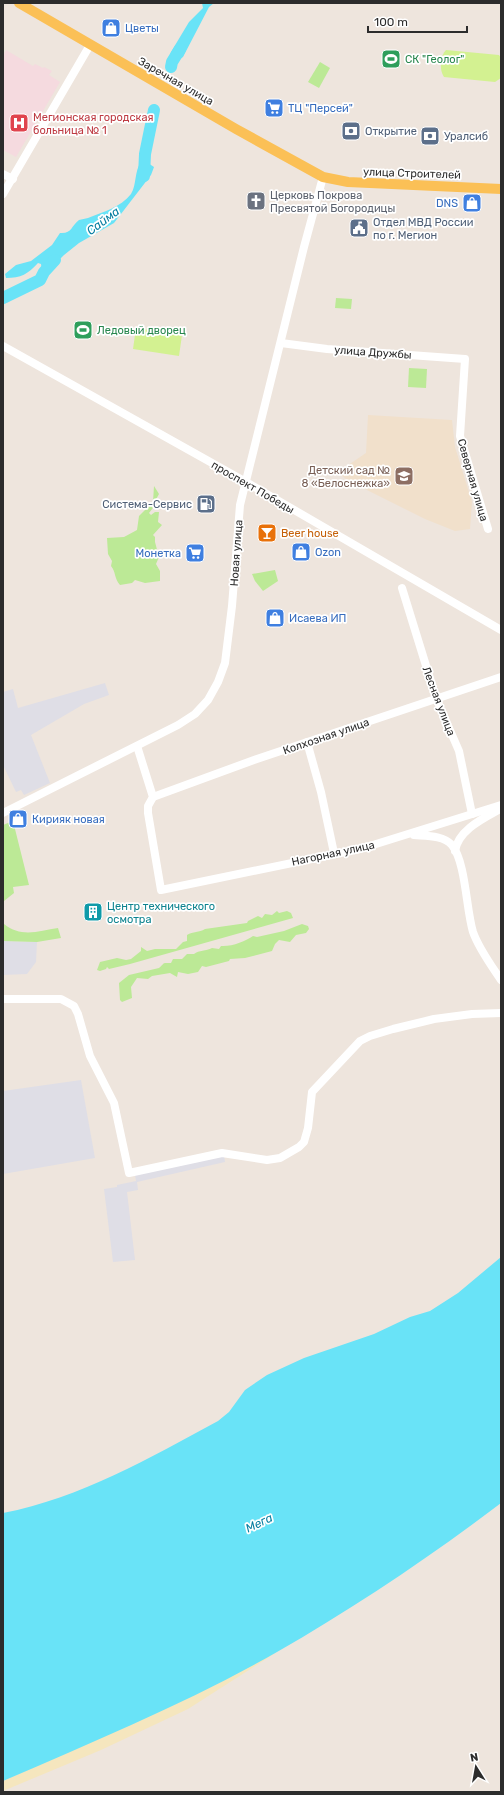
<svg xmlns="http://www.w3.org/2000/svg" width="504" height="1795" font-family="Rubik,sans-serif">
<style>
.industrial{fill:#dfdee6}
.education{fill:#f1e0cb}
.medical{fill:#f5dadf}
.green{fill:#bce996}
.sand{fill:#f5e6be}
.pitch{fill:#d3f191}
.water{fill:#69e3f7}
.lines{fill:none;stroke-linecap:round;stroke-linejoin:round}
.river{stroke:#69e3f7;stroke-width:12}
.minor{stroke:#fff;stroke-width:8}
.major{stroke:#fbc056;stroke-width:10}
.labels{text-anchor:middle;stroke-width:3.5;stroke-linejoin:round;paint-order:stroke}
.shop-label{font-size:11px;fill:#366cbe;stroke:#fff;text-anchor:start}
.leisure-label{font-size:11px;fill:#27864d;stroke:#fff;text-anchor:start}
.street-label{font-size:11px;fill:#2c2c2c;stroke:#fff}
.health-label{font-size:11px;fill:#be3a42;stroke:#fff;text-anchor:start}
.service-label{font-size:11px;fill:#4e5e75;stroke:#fff;text-anchor:start}
.worship-label{font-size:11px;fill:#5b616d;stroke:#fff;text-anchor:start}
.education-label{font-size:11px;fill:#785e54;stroke:#fff;text-anchor:end}
.food-label{font-size:11px;fill:#c56008;stroke:#fff;text-anchor:start}
.culture-label{font-size:11px;fill:#0d838f;stroke:#fff;text-anchor:start}
.water-label{font-size:12px;font-style:italic;fill:#057da0;stroke:#fff}
</style>
<rect width="100%" height="100%" fill="#eee5dd"/>
<g class="industrial">
<polygon points="105,683 109,695 84,704 31,735 50,783 24,795 21,790 16,792 3,765 3,692 13,689 18,708"/>
<polygon points="3,941 37,942 36,962 27,974 3,975"/>
<polygon points="81,1080 95,1158 3,1174 3,1091"/>
<polygon points="224,1155 225,1162 137,1182 138,1190 127,1192 135,1260 113,1262 104,1189 117,1187 117,1185 136,1181 135,1175"/>
</g>
<polygon class="education" points="368,415 452,420 455,447 472,502 470,529 455,531 425,519 347,480 338,472 366,453"/>
<polygon class="medical" points="6,50 33,66 35,64 43,68 44,67 52,71 49,75 60,82 16,157 3,150 3,56"/>
<g class="green">
<polygon points="320,62 330,68 319,88 308,82"/>
<polygon points="336,298 352,299 351,309 335,308"/>
<polygon points="409,368 427,369 426,388 408,387"/>
<path d="M154,486L159,494L155,501L156,504L149,513L151,515L155,512H159L158,522L162,525L153,535L155,537V542L159,557L156,564L160,571V581L145,583L135,580L132,583L120,585C114,578 116,572 111,566L112,561L108,554L107,538L124,537L137,530L139,516L153,502Z"/>
<polygon points="275,570 278,581 263,591 255,581 252,574"/>
<path d="M13,821L29,885L13,887L14,893L4,901V924C21,938 39,931 58,928L61,938L37,942L3,941V825Z"/>
<path d="M277,911L279,913L287,911L291,913L293,918L130,964L109,969L107,967L106,969L100,971L97,970L100,962L117,958L126,960L131,959L141,951V947L147,951L155,949H176L183,942L187,941V935C193,931 199,933 205,929L247,923L248,921L258,916L262,918L265,914L272,915Z"/>
<path d="M302,924L308,926L309,929L306,933L296,935L290,942L279,940L275,944L272,951L245,958L230,959L229,961L206,967L202,966L198,972L188,974L178,972L177,977L170,973L152,976L148,979L137,978L131,987L132,998L122,1002L120,1000L119,983L129,975L159,968C166,962 161,963 171,963L173,959H182L187,954H194C199,950 206,951 212,948L219,949L221,946C231,947 246,941 253,936L257,937L284,931Z"/>
</g>
<polygon class="sand" points="277,1652 188,1709 101,1750 3,1791 3,1781 175,1704"/>
<g class="pitch">
<path d="M446,50L499,55L501,58V78L495,82L444,77C439,70 440,56 446,50Z"/>
<polygon points="136,328 182,335 179,356 133,349"/>
</g>
<g class="water">
<polygon points="202,3 214,3 209,7 183,57 177,61 172,62 169,58 171,52 189,22 203,8"/>
<path d="M145,161L154,167L151,175L114,223L79,243L64,255L47,272L42,271L41,264L38,263C28,274 21,278 6,278L5,274L16,265L31,261L52,245L60,233C72,234 71,226 79,220C82,219 85,219 88,218C103,212 121,207 131,194C137,184 134,172 141,162Z"/>
<path d="M501,1257V1503C430,1557 354,1608 277,1652C189,1702 95,1741 3,1781V1513C81,1498 149,1458 218,1421L229,1412L245,1390L267,1375L304,1358L374,1334L410,1317L430,1311L458,1293Z"/>
</g>
<g class="lines">
<g class="river">
<polyline points="171,67 172,62 180,49"/>
<polyline points="144,176 145,154 154,110"/>
<polyline points="3,298 40,280 44,272 55,260"/>
</g>
<g class="minor">
<polyline points="3,174 13,179"/>
<polyline points="3,194 90,45"/>
<polyline points="281,343 327,349 465,359 460,436 488,529"/>
<polyline points="3,346 246,482 501,630"/>
<polyline points="402,588 436,698 459,751 472,814"/>
<polyline points="307,742 321,792 334,853"/>
<polyline points="137,746 153,797 148,806 148,813 161,890 360,849 501,805"/>
<polyline points="153,797 254,760 501,677"/>
<polyline points="3,813 178,725 195,714 208,700 218,682 225,663 232,606 240,505 304,247 323,177"/>
<path d="M414,835C426,836 443,835 452,845C466,863 466,909 473,932C479,949 491,965 501,980"/>
<path d="M455,851C458,830 484,818 500,809"/>
<polyline points="3,999 61,999 74,1006 78,1014 90,1056 114,1103 129,1173 222,1153 267,1160 280,1158 299,1147 304,1142 308,1128 312,1092 360,1041 370,1036 393,1029 434,1019 472,1014 501,1013"/>
</g>
<polyline class="major" points="19,3 236,129 323,177 348,182 501,189"/>
</g>
<defs>
<symbol id="shop-square" viewBox="-11 -11 22 22"><rect x="-9" y="-9" width="18" height="18" rx="4" fill="#3f7fe0" stroke="#fff"/><path d="M-5-2.5h2.3a2.7 3.5 0 0 1 5.4 0H5L5.5 6h-11ZM-1.5-2.5h3a1.5 2.3 0 0 0-3 0Z" fill="#fff"/></symbol>
<symbol id="stadium-square" viewBox="-11 -11 22 22"><rect x="-9" y="-9" width="18" height="18" rx="4" fill="#2e9e5b" stroke="#fff"/><path d="M0-5a6.5 5 0 1 0 0 10a6.5 5 0 1 0 0-10ZM-3.5-1.8h7v3.6h-7Z" fill="#fff"/></symbol>
<symbol id="supermarket-square" viewBox="-11 -11 22 22"><rect x="-9" y="-9" width="18" height="18" rx="4" fill="#3f7fe0" stroke="#fff"/><path d="M-6-5.5h2.5l.6 2H6L4.5 2H-2.5L-4.4-4H-6ZM-1.5 3.2a1.3 1.3 0 1 0 .1 0ZM3 3.2a1.3 1.3 0 1 0 .1 0Z" fill="#fff"/></symbol>
<symbol id="hospital-square" viewBox="-11 -11 22 22"><rect x="-9" y="-9" width="18" height="18" rx="4" fill="#e0444e" stroke="#fff"/><path d="M-5-5h3v3.5h4V-5h3V5h-3V1.5h-4V5h-3Z" fill="#fff"/></symbol>
<symbol id="bank-square" viewBox="-11 -11 22 22"><rect x="-9" y="-9" width="18" height="18" rx="4" fill="#5c6f8a" stroke="#fff"/><path d="M-6-4H6V4H-6ZM0-2.3a2.3 2.3 0 1 0 0 4.6a2.3 2.3 0 1 0 0-4.6Z" fill="#fff"/></symbol>
<symbol id="church-square" viewBox="-11 -11 22 22"><rect x="-9" y="-9" width="18" height="18" rx="4" fill="#6b7280" stroke="#fff"/><path d="M-1.2-6h2.4v3.5h3.3v2.4h-3.3V6h-2.4V-.1h-3.3v-2.4h3.3Z" fill="#fff"/></symbol>
<symbol id="civic-square" viewBox="-11 -11 22 22"><rect x="-9" y="-9" width="18" height="18" rx="4" fill="#5c6f8a" stroke="#fff"/><path d="M-.6-6.5H3V-4.5H.6V-3L4-1V1h2V6H-6V1h2V-1L-.6-3ZM-1.2 2.5V6h2.4V2.5Z" fill="#fff"/></symbol>
<symbol id="school-square" viewBox="-11 -11 22 22"><rect x="-9" y="-9" width="18" height="18" rx="4" fill="#8d6e63" stroke="#fff"/><path d="M0-5L7-2L0 1L-7-2ZM-4 1L0 2.5L4 1V4Q0 6-4 4Z" fill="#fff"/></symbol>
<symbol id="fuel-square" viewBox="-11 -11 22 22"><rect x="-9" y="-9" width="18" height="18" rx="4" fill="#5c6f8a" stroke="#fff"/><path d="M-5.5-6h7V0h2V4h1.3V-2.5L3-4.5l.8-.8L6-3V5H2.5V1h-1V6h-7ZM-4.2-4.7v3.2H.2V-4.7Z" fill="#fff"/></symbol>
<symbol id="bar-square" viewBox="-11 -11 22 22"><rect x="-9" y="-9" width="18" height="18" rx="4" fill="#e8710a" stroke="#fff"/><path d="M-6-5H6L.8 .8V4.5H3.5V6h-7V4.5H-.8V.8Z" fill="#fff"/></symbol>
<symbol id="building-square" viewBox="-11 -11 22 22"><rect x="-9" y="-9" width="18" height="18" rx="4" fill="#0f9aa8" stroke="#fff"/><path d="M-4-6H4V6H1V3H-1V6H-4ZM-2.5-4.3h1.7v1.8h-1.7ZM.8-4.3h1.7v1.8H.8ZM-2.5-1h1.7V.8h-1.7ZM.8-1h1.7V.8H.8Z" fill="#fff"/></symbol>
</defs>
<g fill-rule="evenodd">
<use href="#shop-square" x="100" y="17" width="22" height="22"/>
<use href="#stadium-square" x="380" y="48" width="22" height="22"/>
<use href="#supermarket-square" x="263" y="97" width="22" height="22"/>
<use href="#hospital-square" x="8" y="112" width="22" height="22"/>
<use href="#bank-square" x="340" y="120" width="22" height="22"/>
<use href="#bank-square" x="419" y="125" width="22" height="22"/>
<use href="#church-square" x="245" y="190" width="22" height="22"/>
<use href="#shop-square" x="461" y="192" width="22" height="22"/>
<use href="#civic-square" x="348" y="217" width="22" height="22"/>
<use href="#stadium-square" x="72" y="319" width="22" height="22"/>
<use href="#school-square" x="393" y="465" width="22" height="22"/>
<use href="#fuel-square" x="195" y="493" width="22" height="22"/>
<use href="#bar-square" x="256" y="522" width="22" height="22"/>
<use href="#shop-square" x="290" y="541" width="22" height="22"/>
<use href="#supermarket-square" x="184" y="542" width="22" height="22"/>
<use href="#shop-square" x="264" y="607" width="22" height="22"/>
<use href="#shop-square" x="7" y="808" width="22" height="22"/>
<use href="#building-square" x="82" y="901" width="22" height="22"/>
</g>
<g class="labels">
<g class="shop-label">
<text x="125" y="32">Цветы</text>
<text x="288" y="112">ТЦ "Персей"</text>
<text x="458" y="207" text-anchor="end">DNS</text>
<text x="315" y="556">Ozon</text>
<text x="181" y="557" text-anchor="end">Монетка</text>
<text x="289" y="622">Исаева ИП</text>
<text x="32" y="823">Кирияк новая</text>
</g>
<g class="leisure-label">
<text x="405" y="63">СК "Геолог"</text>
<text x="97" y="334">Ледовый дворец</text>
</g>
<g class="street-label">
<text transform="translate(176 81) rotate(30)" y="4">Заречная улица</text>
<text transform="translate(412 173) rotate(2)" y="4">улица Строителей</text>
<text transform="translate(373 352) rotate(4)" y="4">улица Дружбы</text>
<text transform="translate(473 480) rotate(74)" y="4">Северная улица</text>
<text transform="translate(253 487) rotate(30)" y="4">проспект Победы</text>
<text transform="translate(236 553) rotate(-86)" y="4">Новая улица</text>
<text transform="translate(439 701) rotate(69)" y="4">Лесная улица</text>
<text transform="translate(326 736) rotate(-19)" y="4">Колхозная улица</text>
<text transform="translate(333 853) rotate(-12)" y="4">Нагорная улица</text>
</g>
<g class="health-label">
<text x="33" y="121">Мегионская городская<tspan x="33" dy="13">больница № 1</tspan></text>
</g>
<g class="service-label">
<text x="365" y="135">Открытие</text>
<text x="444" y="140">Уралсиб</text>
<text x="373" y="226">Отдел МВД России<tspan x="373" dy="13">по г. Мегион</tspan></text>
<text x="192" y="508" text-anchor="end">Система-Сервис</text>
</g>
<g class="worship-label">
<text x="270" y="199">Церковь Покрова<tspan x="270" dy="13">Пресвятой Богородицы</tspan></text>
</g>
<g class="education-label">
<text x="390" y="474">Детский сад №<tspan x="390" dy="13">8 «Белоснежка»</tspan></text>
</g>
<g class="food-label">
<text x="281" y="537">Beer house</text>
</g>
<g class="culture-label">
<text x="107" y="910">Центр технического<tspan x="107" dy="13">осмотра</tspan></text>
</g>
<g class="water-label">
<text transform="translate(103 221) rotate(-37)" y="4">Сайма</text>
<text transform="translate(259 1523) rotate(-26)" y="4">Мега</text>
</g>
</g>
<rect width="504" height="1795" fill="none" stroke="#2c2c2c" stroke-width="8"/>
<g transform="translate(476 1767) rotate(349)" stroke="#ffffff" stroke-width="3" paint-order="stroke">
<path d="M0-3L7 15L0 10L-7 15Z" fill="#2c2c2c"/>
<text y="-6" font-size="11" font-weight="bold" text-anchor="middle" fill="#2c2c2c">N</text>
</g>
<path d="M368 26v6h99v-6" fill="none" stroke="#2c2c2c" stroke-width="2"/>
<text x="374" y="26" font-size="12" fill="#2c2c2c" stroke="#ffffff" stroke-width="3" paint-order="stroke">100 m</text>
</svg>
